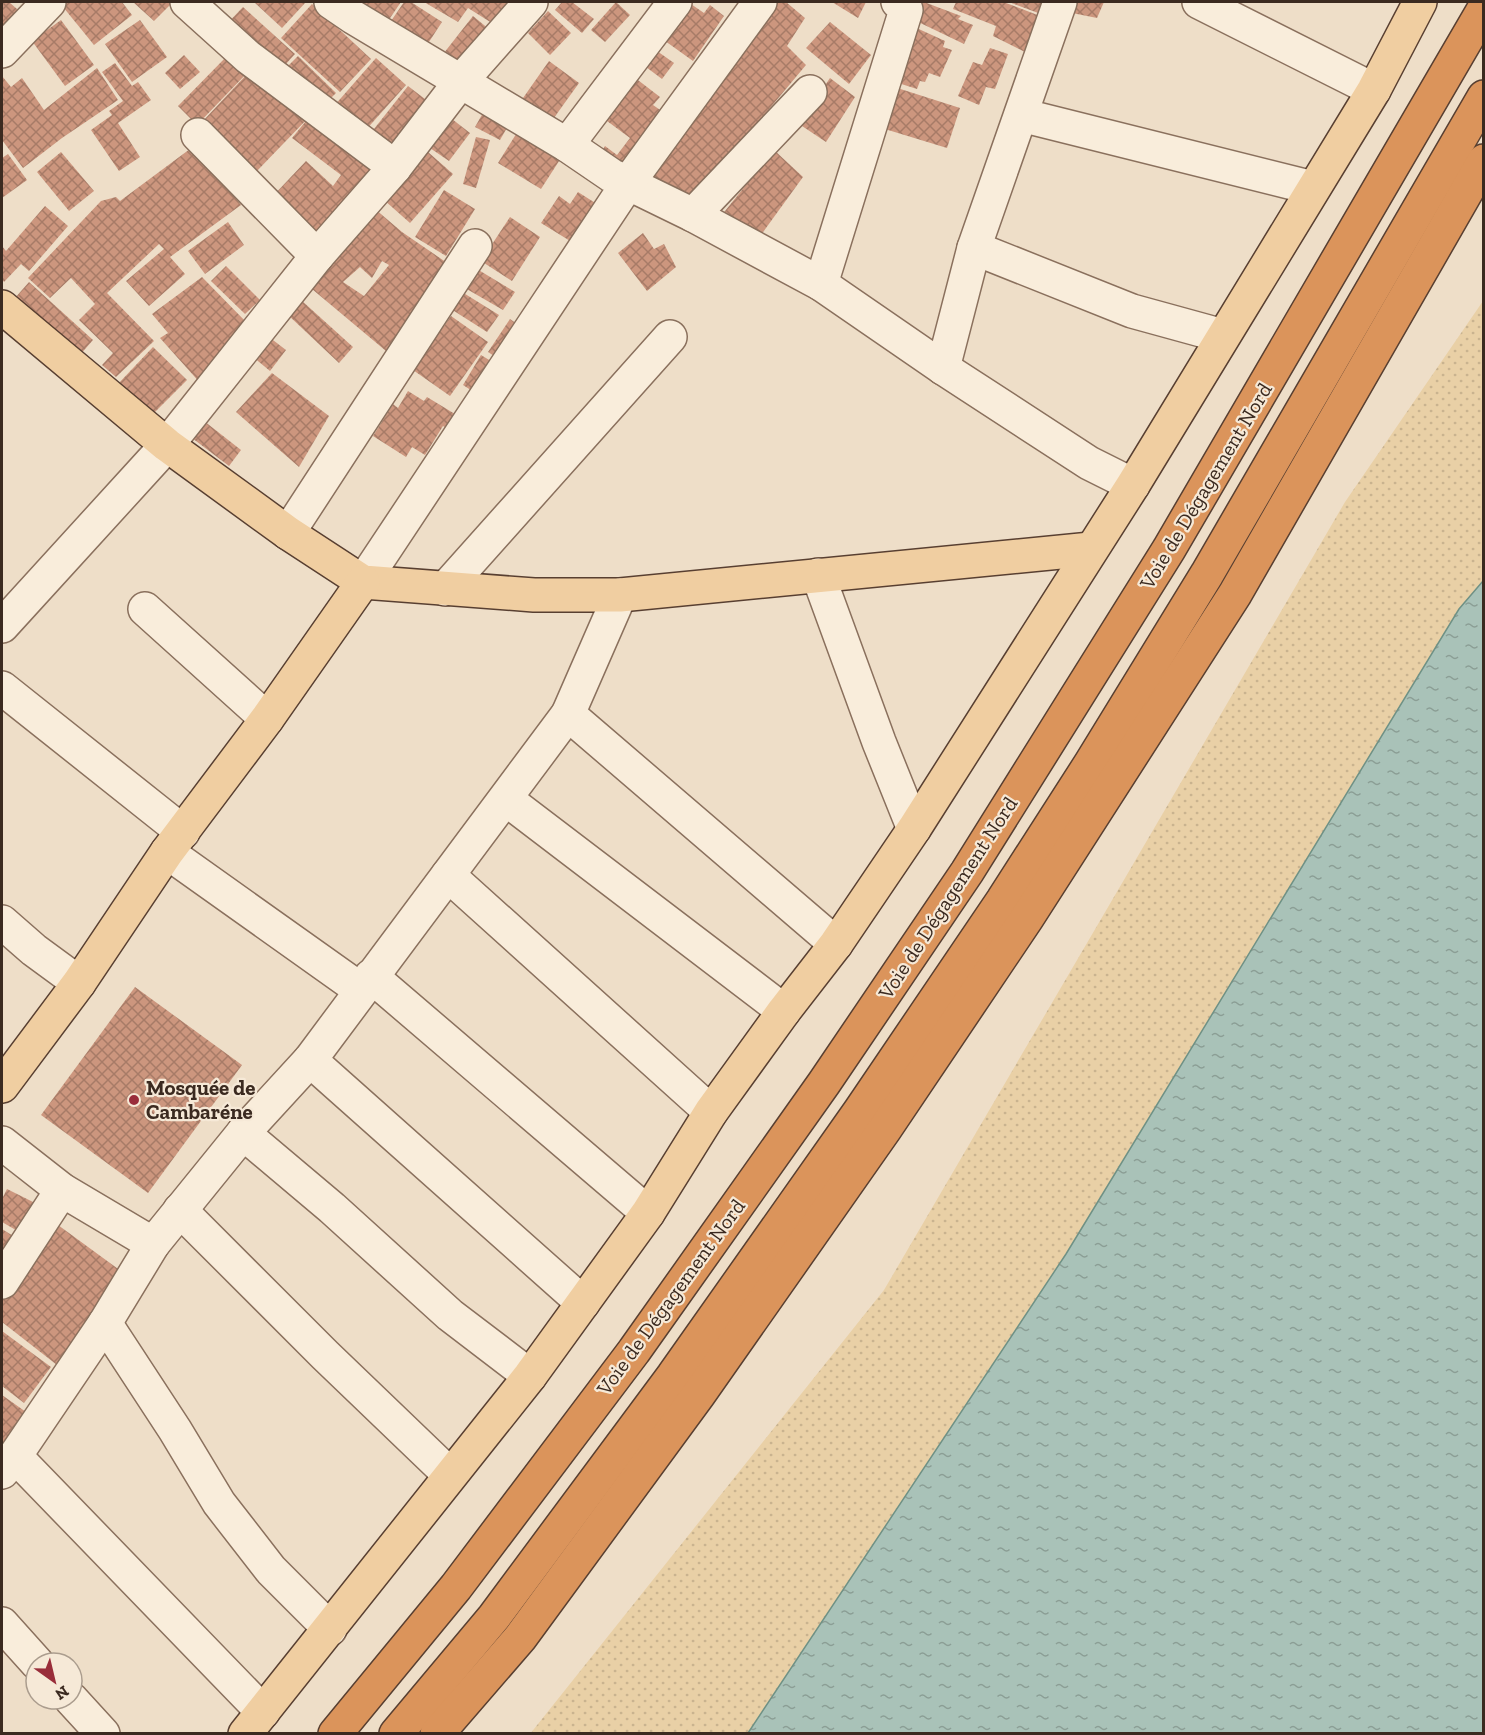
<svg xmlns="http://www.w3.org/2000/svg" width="1485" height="1735" font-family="'Zilla Slab',serif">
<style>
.sand{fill:url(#sand-dots)}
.water{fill:url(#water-ripples);stroke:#6f9185;stroke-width:1.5}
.building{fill:url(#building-cross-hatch);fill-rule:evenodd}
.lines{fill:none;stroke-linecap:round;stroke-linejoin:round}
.minor-casing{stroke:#8a705d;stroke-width:36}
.major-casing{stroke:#583f31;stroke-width:36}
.highway-casing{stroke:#583f31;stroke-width:36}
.minor{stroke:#f9eddb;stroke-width:33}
.major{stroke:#f0cea1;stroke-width:33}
.highway{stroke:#db945b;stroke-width:33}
.poi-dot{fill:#992d3a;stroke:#f6e9d7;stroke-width:2}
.labels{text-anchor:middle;stroke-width:4.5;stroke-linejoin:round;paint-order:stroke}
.street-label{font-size:21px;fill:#3b2a20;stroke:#f6e9d7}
.poi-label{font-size:21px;font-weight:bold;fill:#3b2a20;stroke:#f6e9d7;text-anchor:start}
</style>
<defs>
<pattern id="sand-dots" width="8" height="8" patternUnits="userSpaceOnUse" patternTransform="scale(1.5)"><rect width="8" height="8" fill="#e9d0a6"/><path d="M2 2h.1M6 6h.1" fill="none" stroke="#c9b38f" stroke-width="1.8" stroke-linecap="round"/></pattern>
<pattern id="water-ripples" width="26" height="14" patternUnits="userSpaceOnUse" patternTransform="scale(1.5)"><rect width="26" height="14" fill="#a9c2b8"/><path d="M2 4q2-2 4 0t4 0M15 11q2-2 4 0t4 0" fill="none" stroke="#8b9e95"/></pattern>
<pattern id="building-cross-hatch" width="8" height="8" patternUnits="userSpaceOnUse" patternTransform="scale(1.5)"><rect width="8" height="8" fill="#cc967e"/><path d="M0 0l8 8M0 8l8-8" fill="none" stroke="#a77b67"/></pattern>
</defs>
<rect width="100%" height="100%" fill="#eedec8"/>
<polygon class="sand" points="1483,301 1483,581 1459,609 1066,1254 773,1698 748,1733 530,1734 884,1290 1345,502"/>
<polygon class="water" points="1483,581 1483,1733 748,1733 1066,1254 1459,609"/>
<g class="building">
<polygon points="2,2 9,2 25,16 2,42"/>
<polygon points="59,2 122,2 132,15 94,45"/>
<polygon points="133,2 173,2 154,21"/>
<polygon points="254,2 306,2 282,28"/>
<polygon points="349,2 401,2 386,24"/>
<polygon points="404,2 411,2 442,22 425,48 389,24"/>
<polygon points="424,2 511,2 495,25 468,8 458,22"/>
<polygon points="562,2 572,2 594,19 582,33 555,10"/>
<polygon points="616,2 630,15 605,42 591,30"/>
<polygon points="688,2 704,13 710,5 724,16 693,61 661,38"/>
<polygon points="776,2 786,2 805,18 787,46 806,65 754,127 688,199 652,176 739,45 746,51"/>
<polygon points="832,2 866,2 858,18"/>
<polygon points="924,2 961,16 958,19 973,25 964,44 910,18"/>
<polygon points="956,2 1006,2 1006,3 1048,19 1033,56 993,36 996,26 953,9"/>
<polygon points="1009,2 1034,2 1039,3 1040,2 1056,2 1049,17"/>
<polygon points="1070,2 1104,2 1097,18 1067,12"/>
<polygon points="312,4 371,59 340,92 281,38"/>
<polygon points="243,7 295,54 275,76 223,28"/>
<polygon points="548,11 571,33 550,55 528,33"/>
<polygon points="473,16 490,30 458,71 440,58"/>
<polygon points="61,20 94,65 65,86 32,41"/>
<polygon points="140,20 167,57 132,82 105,44"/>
<polygon points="830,22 871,55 849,84 806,48"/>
<polygon points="910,25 945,41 943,47 952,50 940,77 929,73 925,82 920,81 917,89 895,82"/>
<polygon points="990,48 1008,54 995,89 986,87 979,105 958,96 973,62 982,65"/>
<polygon points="657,51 674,63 662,79 646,67"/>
<polygon points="229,54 248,72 197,125 178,106"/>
<polygon points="184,55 200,72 180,89 165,73"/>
<polygon points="298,56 336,93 320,109 282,72"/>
<polygon points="376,58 406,85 364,132 334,106"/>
<polygon points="549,61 579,83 546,129 516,108"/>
<polygon points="115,63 132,86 138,82 151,100 118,123 140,157 119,171 91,130 112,115 109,111 123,101 102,72"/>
<polygon points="97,68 118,100 62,138 23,168 2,140 2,76 11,87 22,78 44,110"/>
<polygon points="248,73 310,116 256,172 202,122"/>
<polygon points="634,77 660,97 653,105 666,114 619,178 595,162 605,146 617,155 630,138 603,118"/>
<polygon points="830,78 855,97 826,142 799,124"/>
<polygon points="888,85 960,108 947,148 875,126"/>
<polygon points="408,86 434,106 396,154 370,134"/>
<polygon points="483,113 508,126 500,140 475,127"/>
<polygon points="310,116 377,170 317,237 272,197 306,161 333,186 341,175 292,138"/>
<polygon points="452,119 470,133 449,161 430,148"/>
<polygon points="518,131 561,158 541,189 498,163"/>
<polygon points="476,137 490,140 476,188 463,184"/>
<polygon points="194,146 241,205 170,257 185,274 149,306 126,281 164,249 159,244 107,293 154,341 116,377 102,365 113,353 79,320 95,304 71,278 50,298 28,278 101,201 116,197 120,201"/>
<polygon points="774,150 803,177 755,243 717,221"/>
<polygon points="61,152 94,191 69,211 37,172"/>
<polygon points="428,152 453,174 410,223 384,200"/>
<polygon points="8,154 27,180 2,198 2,158"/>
<polygon points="444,190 475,209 446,256 415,237"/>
<polygon points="578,192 600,206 575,244 541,223 559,196 570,204"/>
<polygon points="45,206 68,226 29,271 21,264 4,282 2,279 2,246 6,251"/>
<path d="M375,209L402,232L453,267L429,293L386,351L306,284ZM382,261L389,265L364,296L343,282L360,267L372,278Z"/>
<polygon points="510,217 540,237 512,281 481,261"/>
<polygon points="228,222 244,245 205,274 188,251"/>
<polygon points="643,233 654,249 664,244 676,267 647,291 618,253"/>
<polygon points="226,266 260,300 245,314 211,281"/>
<polygon points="477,269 515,292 503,310 465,288"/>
<polygon points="202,277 248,324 202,385 160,338 168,333 152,314"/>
<polygon points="29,282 93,340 79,356 15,298"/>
<polygon points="462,292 499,315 487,332 451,309"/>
<polygon points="301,300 353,347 339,363 287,314"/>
<polygon points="451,316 488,342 450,396 413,370"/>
<polygon points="510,319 527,331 505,363 488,352"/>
<polygon points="269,337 286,350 270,371 253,357"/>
<polygon points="153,347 187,380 154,413 117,385"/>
<polygon points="481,355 499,366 480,396 463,385"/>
<polygon points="272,373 329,416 299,467 236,412"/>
<polygon points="408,391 424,401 427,397 468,422 459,436 443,426 425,455 412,447 406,457 373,436 393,404 398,408"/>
<polygon points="204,421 241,450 229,466 192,438"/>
<polygon points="135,987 242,1065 148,1193 41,1115"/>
<polygon points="7,1189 39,1205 21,1233 2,1222 2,1199"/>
<polygon points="58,1225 125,1274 57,1365 2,1322 2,1301"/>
<polygon points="2,1229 18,1239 2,1269"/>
<polygon points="2,1331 51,1367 24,1403 2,1386"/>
<polygon points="2,1395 26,1412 2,1446"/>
</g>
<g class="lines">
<defs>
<g id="minor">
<polyline points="187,2 248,57 395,167"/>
<polyline points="331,2 353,17 567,145 611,175 693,215 821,284 943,368 1089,463 1133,485"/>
<polyline points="1199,2 1374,90"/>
<polyline points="2,51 49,2"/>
<polyline points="1021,115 1313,188"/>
<polyline points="198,135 317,256"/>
<polyline points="567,145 675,2"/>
<polyline points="693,215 810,92"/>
<polyline points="974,248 1132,311 1223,336"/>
<polyline points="821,284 906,10 905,7 898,2"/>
<polyline points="943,368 974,248 1060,2"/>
<polyline points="288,533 475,246"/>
<polyline points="818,575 879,742 914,829"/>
<polyline points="363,582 628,183 760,2"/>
<polyline points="445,589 670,337"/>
<polyline points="145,609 267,719"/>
<polyline points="2,626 167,445 317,256 395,167 461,81 531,2"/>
<polyline points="2,688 183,832"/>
<polyline points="568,714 836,944"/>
<polyline points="506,799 784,1011"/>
<polyline points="167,852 361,990"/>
<polyline points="448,875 711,1112"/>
<polyline points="2,922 34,950 79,983"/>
<polyline points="371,976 648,1213"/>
<polyline points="310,1060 583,1303"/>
<polyline points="243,1133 332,1208 450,1315 530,1376"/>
<polyline points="2,1143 62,1190 153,1244"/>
<polyline points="180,1210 325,1355 450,1475"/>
<polyline points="2,1282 62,1190"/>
<polyline points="105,1323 175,1430 219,1503 271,1570 330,1629"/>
<polyline points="15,1456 263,1712"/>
<polyline points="2,1472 15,1456 105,1323 153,1244 243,1133 310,1060 568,714 620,595"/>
<polyline points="2,1624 37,1663"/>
<polyline points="71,1699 103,1734"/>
</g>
<g id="major">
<polyline points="2,307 167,445 288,533 363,582 534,595 620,595 1091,549"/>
<polyline points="2,1086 79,983 167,852 267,719 363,582"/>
<polyline points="245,1734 530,1376 648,1213 711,1112 784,1011 836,944 914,829 1133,485 1374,90 1420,2"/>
</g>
<g id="highway">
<polyline points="335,1734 456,1587 634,1351 824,1083 967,872 1169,549 1484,9"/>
<polyline points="396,1734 494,1617 673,1376 860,1111 1003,900 1091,763 1207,574 1484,97"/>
<polyline points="437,1734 520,1638 699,1394 885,1129 1027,918 1235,594 1484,161"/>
</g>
</defs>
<use href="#minor" class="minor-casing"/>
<use href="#major" class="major-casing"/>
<use href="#highway" class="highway-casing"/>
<use href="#minor" class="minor"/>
<use href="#major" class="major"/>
<use href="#highway" class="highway"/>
</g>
<circle class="poi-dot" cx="134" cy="1100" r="6"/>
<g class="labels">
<g class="street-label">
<text transform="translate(1206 486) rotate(-59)" y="7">Voie de Dégagement Nord</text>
<text transform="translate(948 898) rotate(-57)" y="7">Voie de Dégagement Nord</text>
<text transform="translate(671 1297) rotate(-54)" y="7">Voie de Dégagement Nord</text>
</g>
<g class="poi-label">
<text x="146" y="1095">Mosquée de<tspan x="146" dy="24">Cambaréne</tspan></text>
</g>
</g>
<rect width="1485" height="1735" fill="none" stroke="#3b2a20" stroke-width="6"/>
<g transform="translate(54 1681) rotate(146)"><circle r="28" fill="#f6e9d7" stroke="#ab9d8e" stroke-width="1.5"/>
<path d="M0-4.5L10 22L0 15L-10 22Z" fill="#992d3a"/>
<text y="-9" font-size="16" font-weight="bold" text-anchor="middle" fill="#3b2a20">N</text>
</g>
</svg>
